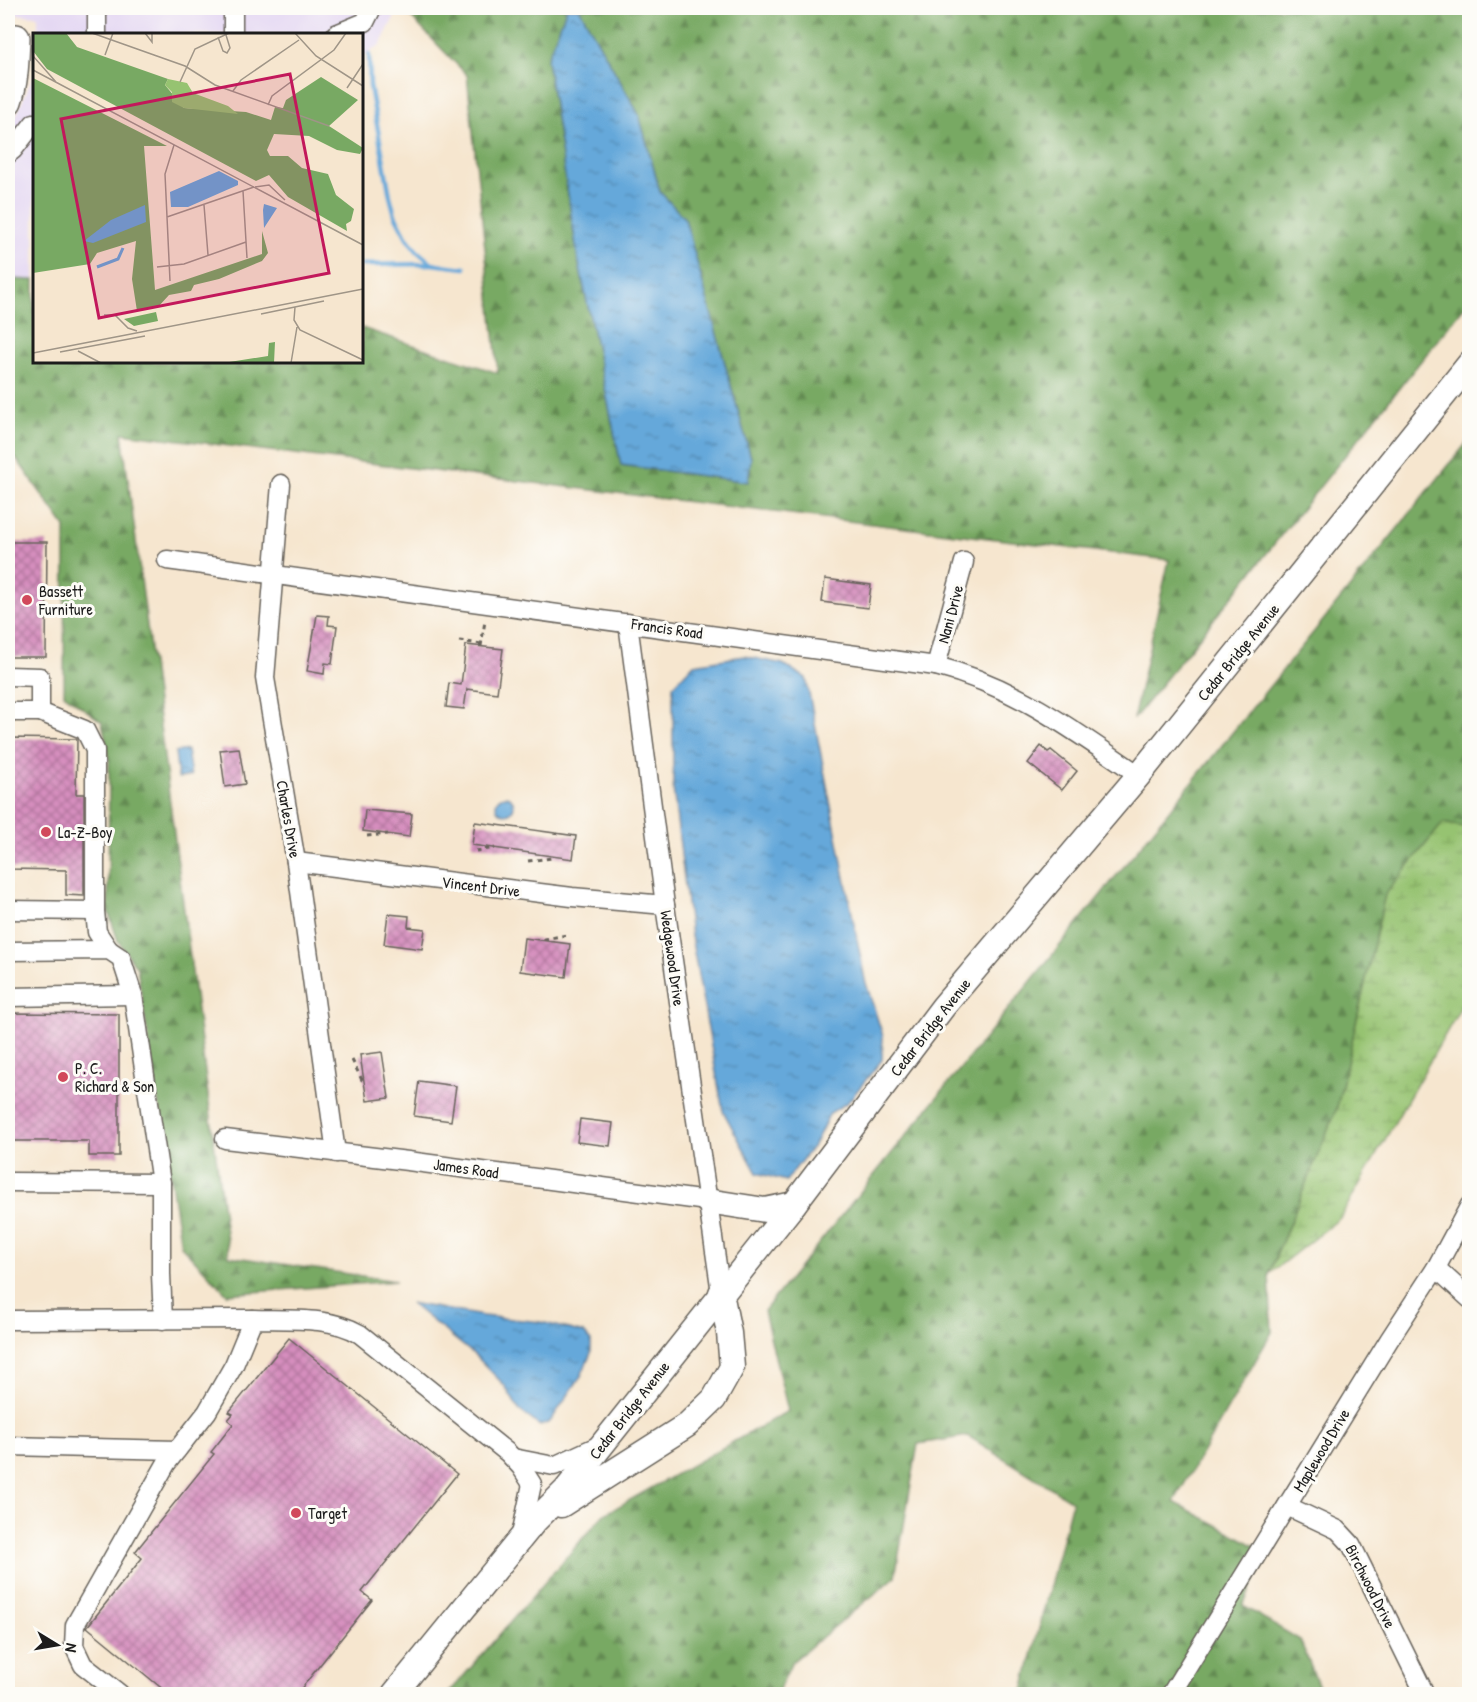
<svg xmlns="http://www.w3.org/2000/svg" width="1477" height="1702" font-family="'Patrick Hand',sans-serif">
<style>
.built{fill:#e2d4f3}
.forest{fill:url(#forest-firs);stroke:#4a6240;stroke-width:1.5}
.wetland{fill:url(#wetland-marsh);stroke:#597046;stroke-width:1.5}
.water{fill:url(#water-ripples);stroke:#40627b;stroke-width:1.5}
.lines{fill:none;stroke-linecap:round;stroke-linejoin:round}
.stream{stroke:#65a8da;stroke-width:4.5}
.building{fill:url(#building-cross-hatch)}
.minor-casing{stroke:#68635b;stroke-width:21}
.major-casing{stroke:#68635b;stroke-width:27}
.highway-casing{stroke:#68635b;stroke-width:30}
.path{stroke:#68635b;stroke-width:3;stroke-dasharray:4.5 4.5;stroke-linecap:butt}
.minor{stroke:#fff;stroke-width:18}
.major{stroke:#fff;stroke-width:24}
.highway{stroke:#fff;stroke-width:27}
.poi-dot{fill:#d1495b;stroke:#fdfcf7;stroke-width:2}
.labels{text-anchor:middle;stroke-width:6;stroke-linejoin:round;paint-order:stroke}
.poi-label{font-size:16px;fill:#1c1c1c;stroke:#fdfcf7;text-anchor:start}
.street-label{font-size:16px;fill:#1c1c1c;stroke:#fdfcf7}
.inset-river{fill:none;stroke:#65a8da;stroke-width:3}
.inset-road{fill:none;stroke:#9f9587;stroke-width:1.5}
.view{fill:#c2185b;fill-opacity:0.15;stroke:#c2185b;stroke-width:3}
.inset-edge{fill:none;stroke:#1c1c1c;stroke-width:3}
</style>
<defs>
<pattern id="forest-firs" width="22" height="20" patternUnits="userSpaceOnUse" patternTransform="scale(1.5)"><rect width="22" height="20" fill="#78a963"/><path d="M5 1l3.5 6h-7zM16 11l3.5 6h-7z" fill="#628951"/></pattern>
<pattern id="wetland-marsh" width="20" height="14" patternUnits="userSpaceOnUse" patternTransform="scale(1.5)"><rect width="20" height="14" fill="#96c371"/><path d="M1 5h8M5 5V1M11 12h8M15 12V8" fill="none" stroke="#81a761"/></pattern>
<pattern id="water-ripples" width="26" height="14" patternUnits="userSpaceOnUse" patternTransform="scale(1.5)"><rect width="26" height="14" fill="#65a8da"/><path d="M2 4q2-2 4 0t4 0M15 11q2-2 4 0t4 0" fill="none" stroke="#5288b0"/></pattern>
<pattern id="building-cross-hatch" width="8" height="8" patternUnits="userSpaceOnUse" patternTransform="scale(1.5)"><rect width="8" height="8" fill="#d68ebe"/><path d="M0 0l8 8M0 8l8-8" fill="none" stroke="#ad739a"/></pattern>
</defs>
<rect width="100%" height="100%" fill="#fdfcf7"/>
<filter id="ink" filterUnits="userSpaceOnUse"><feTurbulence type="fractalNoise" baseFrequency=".0167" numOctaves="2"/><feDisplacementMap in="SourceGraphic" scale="12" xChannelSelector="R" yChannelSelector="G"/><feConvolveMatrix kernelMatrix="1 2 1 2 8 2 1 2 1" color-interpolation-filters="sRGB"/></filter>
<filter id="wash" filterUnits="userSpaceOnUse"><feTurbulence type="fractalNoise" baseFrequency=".008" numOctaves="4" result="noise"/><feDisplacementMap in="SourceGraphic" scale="24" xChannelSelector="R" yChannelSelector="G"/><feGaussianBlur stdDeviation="1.35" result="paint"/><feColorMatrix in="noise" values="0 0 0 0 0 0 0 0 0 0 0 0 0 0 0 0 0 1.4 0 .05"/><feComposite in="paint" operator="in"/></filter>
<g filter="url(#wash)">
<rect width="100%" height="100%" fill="#f6e6cf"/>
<g class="built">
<polygon points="8,8 399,8 380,45 362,57 362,34 38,34 38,16 8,14"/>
<polygon points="34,74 34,280 8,279 8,128 13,123"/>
</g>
<g class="forest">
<polygon points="402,8 567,8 547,59 578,259 621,465 747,482 751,458 685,219 660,192 639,115 579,8 1469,8 1469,301 1133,720 1169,560 122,433 229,1256 396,1281 227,1294 181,1246 137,968 118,941 108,911 109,757 102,722 64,694 65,527 8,447 8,279 34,280 34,362 362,362 362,328 498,373 467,75"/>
<polygon points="1469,440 1469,828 1443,823 1385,895 1337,1108 1269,1274 1272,1332 1174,1502 1267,1552 1243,1606 1300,1640 1322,1694 1022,1694 1072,1501 968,1436 918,1444 895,1577 792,1662 777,1694 448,1694 603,1515 788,1411 764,1311"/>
</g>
<polygon class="wetland" points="1443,823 1469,828 1469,993 1340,1218 1269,1274 1337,1108 1385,895"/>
<g class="water">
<polygon points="567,8 579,8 639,115 660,192 685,219 751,458 748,482 621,465 578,259 547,59"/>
<polygon points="744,656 783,664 806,678 865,980 883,1036 882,1060 848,1102 830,1113 815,1143 786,1181 757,1173 723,1111 691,936 673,788 673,686 694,664"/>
<polygon points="187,750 191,776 178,778 175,752"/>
<circle cx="505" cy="805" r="9"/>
<polygon points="410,1303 483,1316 541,1322 584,1333 591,1341 591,1353 581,1376 550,1422 540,1426 519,1410 505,1386 476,1356"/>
</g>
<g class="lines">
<g class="stream">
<polyline points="369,55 370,86 390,196 395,215 407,238 417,251 432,264 465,268"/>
<polyline points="362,265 431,264"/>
</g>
</g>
<g id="blocks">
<g class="building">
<polygon points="8,542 47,542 46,657 8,657"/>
<polygon points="825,579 871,585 868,608 822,602"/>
<polygon points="317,615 329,616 328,625 337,626 332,664 325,663 324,674 307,671"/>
<polygon points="466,645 503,649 497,693 467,689 464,709 446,707 449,683 461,685"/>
<polygon points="8,738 77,739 76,794 84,794 84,896 66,895 66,870 8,869"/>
<polygon points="1041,746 1048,752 1051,750 1077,771 1062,790 1028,763"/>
<polygon points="239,748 245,784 225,787 220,750"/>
<polygon points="365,810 412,814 409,837 363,831"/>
<polygon points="475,822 576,836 573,859 472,845"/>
<polygon points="388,914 409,916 408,927 425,929 422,949 384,944"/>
<polygon points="524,938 570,944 566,977 520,971"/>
<polygon points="8,1013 119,1014 119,1156 89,1156 89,1141 8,1141"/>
<polygon points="382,1052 389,1098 367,1101 360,1055"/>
<polygon points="419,1081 456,1086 451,1121 414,1116"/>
<polygon points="580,1119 613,1123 610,1146 577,1142"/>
<polygon points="289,1338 457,1474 362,1592 372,1600 296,1695 170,1695 87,1627 142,1558 135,1552 214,1454 211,1452 233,1424 228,1420 233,1414 229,1412"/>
</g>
</g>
</g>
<g filter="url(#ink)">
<use href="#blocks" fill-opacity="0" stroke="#68635b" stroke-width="1.5"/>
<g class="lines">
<defs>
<g id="minor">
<polyline points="97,8 97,34"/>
<polyline points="233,34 233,8"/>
<polyline points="336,34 365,22 372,8"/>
<polyline points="8,154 13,150 34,123"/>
<polyline points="281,484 265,678 296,862 336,1153"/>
<path d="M167,560L936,666C1015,686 1073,730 1139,775"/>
<polyline points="628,623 665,905 721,1293"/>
<polyline points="936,666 964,562"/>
<polyline points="8,676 40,677 40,712"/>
<polyline points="8,712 40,712 85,730 95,750 95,911 97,932 109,950"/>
<polyline points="296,862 572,897 665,905"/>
<polyline points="8,910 95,911"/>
<polyline points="8,951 109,950 121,958 133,995 161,1183 161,1274 163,1320"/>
<polyline points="8,997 133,995"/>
<polyline points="225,1139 408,1161 707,1201"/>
<polyline points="8,1182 161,1183"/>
<polyline points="1436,1268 1470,1299"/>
<polyline points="8,1320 253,1319"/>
<polyline points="8,1446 177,1450"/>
<polyline points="513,1458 554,1466 602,1444"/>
<polyline points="1287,1506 1338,1530 1351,1544 1425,1694"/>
<path d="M120,1694L83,1665L74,1646L75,1625L166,1464L207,1412L234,1365L253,1319C288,1320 330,1316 360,1334L508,1453L521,1467L532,1484L521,1535"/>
<polyline points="1171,1694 1389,1340 1436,1268 1470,1205"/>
</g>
<g id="major">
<polyline points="707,1201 765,1210 794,1204"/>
<polyline points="561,1505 687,1425 714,1399 732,1367 729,1333 721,1293"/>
<polyline points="394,1694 535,1521 566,1490 794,1204 943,1007 1139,775 1470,363"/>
</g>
<path id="highway" d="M8,101C15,81 15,59 16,38"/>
</defs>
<use href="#minor" class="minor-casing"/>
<use href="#major" class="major-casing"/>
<use href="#highway" class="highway-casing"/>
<g class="path">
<polyline points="459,641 482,644"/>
<polyline points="481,646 485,621"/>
<polyline points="367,836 388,834"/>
<polyline points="476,851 495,848"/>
<polyline points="528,861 552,858 553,856"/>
<polyline points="544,940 545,939 567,935"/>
<polyline points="352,1060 362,1080 364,1080"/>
</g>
<use href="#minor" class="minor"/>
<use href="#major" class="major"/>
<use href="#highway" class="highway"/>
</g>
</g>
<g class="poi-dot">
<circle cx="27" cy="600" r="6"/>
<circle cx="46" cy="832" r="6"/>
<circle cx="63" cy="1077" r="6"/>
<circle cx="296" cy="1513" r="6"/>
</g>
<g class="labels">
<g class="poi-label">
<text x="39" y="597">Bassett<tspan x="39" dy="18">Furniture</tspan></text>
<text x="58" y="838">La-Z-Boy</text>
<text x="75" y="1074">P. C.<tspan x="75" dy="18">Richard &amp; Son</tspan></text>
<text x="308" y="1519">Target</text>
</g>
<g class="street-label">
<text transform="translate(950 614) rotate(-75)" y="6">Nani Drive</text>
<text transform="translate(667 628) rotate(8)" y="6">Francis Road</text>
<text transform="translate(1238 652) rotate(-51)" y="6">Cedar Bridge Avenue</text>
<text transform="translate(289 819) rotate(80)" y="6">Charles Drive</text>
<text transform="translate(481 886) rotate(7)" y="6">Vincent Drive</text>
<text transform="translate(673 958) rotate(82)" y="6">Wedgewood Drive</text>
<text transform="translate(930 1027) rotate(-52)" y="6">Cedar Bridge Avenue</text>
<text transform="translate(466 1168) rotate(8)" y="6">James Road</text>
<text transform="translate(629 1410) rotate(-52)" y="6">Cedar Bridge Avenue</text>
<text transform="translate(1321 1450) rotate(-59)" y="6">Maplewood Drive</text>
<text transform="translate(1371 1586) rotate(63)" y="6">Birchwood Drive</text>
</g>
</g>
<g transform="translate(33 33)">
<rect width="330" height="330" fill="#f6e6cf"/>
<path d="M0,0H33L44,14L135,46L132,52L151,75L213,79L238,87L242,74L250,75L253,67L288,44L325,67L296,93L330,115L327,121L304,117L276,103L241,101L234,117L237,123H255L269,135L295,141L303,162L321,176L318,188L313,191L314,198L255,164L236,142L223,148L14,36L0,18ZM0,45L134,113H111L122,257L229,221V198L235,220L229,228L186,246L161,252L158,258L136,262L125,274L104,278L99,246L103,208L64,220L57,231L0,240ZM123,279L125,288L101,293L91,286ZM242,309L241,330H190L235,323L236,310Z" fill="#78a963"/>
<path d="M135,46L154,50L160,60L195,73L205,81L151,75L139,69V59L132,52Z" fill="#96c371"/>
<path d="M186,138L205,148V152L155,174H138L137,159ZM231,171L244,175L231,195L230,177ZM112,172L113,189L60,210L51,208L78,187Z" fill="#65a8da"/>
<path class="inset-river" d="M64,234L85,226L90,215"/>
<path class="inset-road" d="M59,0L152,33L182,52L296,93M112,0L119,9V0M262,0L283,23L330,53M185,4L190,18L194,20L197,15L193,2M72,22L80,0M0,23L23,49M0,37L330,212M147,49L162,16L196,0M314,55L330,31M200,58L208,47L266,7M235,72L239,63L301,17L313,0M222,154L236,152L252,167M210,158L214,225M171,172L175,222M134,184L221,154M124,234L151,231L213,209M137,248L132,141L141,112M262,274L261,287L267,297L330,327M228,281L291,268M71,282H82L95,295L104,298M45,318L68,330M27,319L112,303M0,320L330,256M258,330L264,294"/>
<path class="view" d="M257,41L296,240L66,285L28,86Z"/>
<rect width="330" height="330" class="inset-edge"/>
</g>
<rect width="1477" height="1702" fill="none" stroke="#fdfcf7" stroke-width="30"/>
<g transform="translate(57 1645) rotate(101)" stroke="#fdfcf7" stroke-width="4.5" paint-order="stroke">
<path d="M0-4.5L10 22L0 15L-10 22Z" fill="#1c1c1c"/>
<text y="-9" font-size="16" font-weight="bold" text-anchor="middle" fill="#1c1c1c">N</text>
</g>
</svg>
